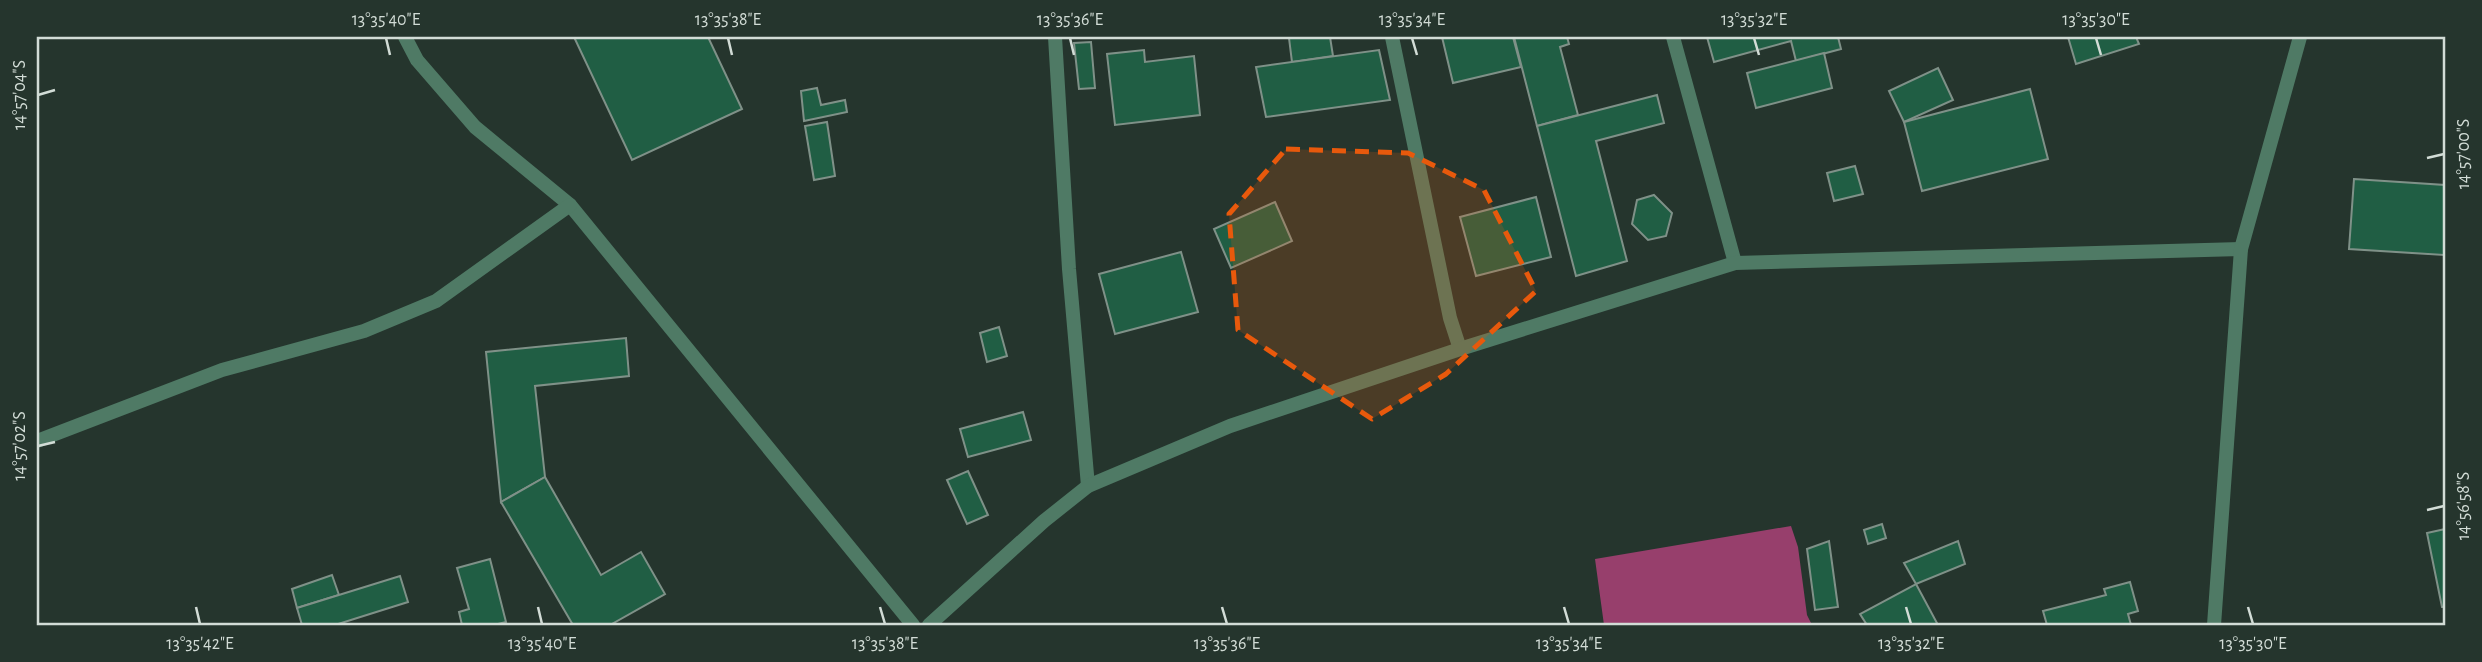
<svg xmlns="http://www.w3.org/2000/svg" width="2482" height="662" font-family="'Alegreya Sans',sans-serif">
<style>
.forest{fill:#973f6c}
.building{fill:#205e44;stroke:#7f9188;stroke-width:2}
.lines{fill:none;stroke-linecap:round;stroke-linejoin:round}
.minor{stroke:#4f7a65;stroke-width:14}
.marked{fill:#e8590c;fill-opacity:0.2;stroke:#e8590c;stroke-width:5;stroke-dasharray:14 9;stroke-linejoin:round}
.ticks{fill:none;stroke:#d2dcd6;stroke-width:2.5}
.neatline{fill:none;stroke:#d2dcd6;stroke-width:2.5}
.ticks-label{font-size:18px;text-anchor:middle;fill:#d2dcd6}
</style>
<rect width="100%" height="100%" fill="#25352d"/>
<polygon class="forest" points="1791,526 1798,547 1807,615 1812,625 1604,625 1595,559"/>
<g class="building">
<polygon points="574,37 708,37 742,109 632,160"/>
<polygon points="1330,37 1333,56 1292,62 1289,38"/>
<polygon points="1442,37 1513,37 1521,67 1453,83"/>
<polygon points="1514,37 1567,37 1569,44 1560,47 1578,115 1537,126"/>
<polygon points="1707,37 1838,37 1841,49 1796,61 1791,41 1714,62"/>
<polygon points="2068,37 2136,37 2139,44 2076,64"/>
<polygon points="1091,42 1095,88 1079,89 1074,43"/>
<polygon points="1144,50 1145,62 1194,56 1200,115 1115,125 1107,54"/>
<polygon points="1379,50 1390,100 1266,117 1256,67"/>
<polygon points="1824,53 1832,88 1756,108 1747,73"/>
<polygon points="1938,68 1953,100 1904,122 1889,91"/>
<polygon points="817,88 821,105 845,100 847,112 804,121 801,91"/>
<polygon points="2030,89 2048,159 1922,191 1904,122"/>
<polygon points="1657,95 1664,123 1596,141 1627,261 1576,276 1537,126"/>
<polygon points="827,122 835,176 814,180 805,126"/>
<polygon points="1855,166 1863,194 1834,201 1827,173"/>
<polygon points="2354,179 2445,185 2444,255 2349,249"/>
<polygon points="1654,195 1672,213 1666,236 1648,240 1632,224 1637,200"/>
<polygon points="1536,197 1551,257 1476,276 1460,217"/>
<polygon points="1275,202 1292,241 1231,268 1214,229"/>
<polygon points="1181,252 1198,312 1115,334 1099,274"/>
<polygon points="999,327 1007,356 987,362 980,333"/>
<polygon points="626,338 629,376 535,386 545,477 501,502 486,352"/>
<polygon points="1023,412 1031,440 968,457 960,429"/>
<polygon points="968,471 988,515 967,524 947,480"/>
<polygon points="545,477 601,575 641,552 665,594 610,625 573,625 501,502"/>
<polygon points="1882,524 1886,538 1868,544 1864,530"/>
<polygon points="2445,529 2445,607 2442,607 2427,533"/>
<polygon points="1829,541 1838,607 1815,610 1807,549"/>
<polygon points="1958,541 1965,564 1916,584 1904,563"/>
<polygon points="490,559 506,622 494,625 462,625 459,612 469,609 457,568"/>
<polygon points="332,575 339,595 297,608 292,589"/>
<polygon points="400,576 408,602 335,625 302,625 297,608"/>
<polygon points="2130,582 2138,611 2128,614 2131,625 2047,625 2043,611 2106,595 2104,589"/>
<polygon points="1916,584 1938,625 1867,625 1860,614"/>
</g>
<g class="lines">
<g class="minor">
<polyline points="405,37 417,60 475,127 570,205 913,625"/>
<polyline points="1055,37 1069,269 1088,486"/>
<polyline points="1392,37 1450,318 1460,349"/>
<polyline points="1673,37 1735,263"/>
<polyline points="37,441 222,370 364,331 436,301 570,205"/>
<polyline points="929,625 1044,521 1088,486 1230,426 1460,349 1735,263 2241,249"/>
<polyline points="2214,625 2241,249 2300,37"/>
</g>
</g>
<path class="marked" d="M1286,149L1408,153L1484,190L1536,291L1446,374L1372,419L1238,330L1229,214Z"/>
<path class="ticks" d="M386,38L390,55M728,38L732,55M1070,38L1074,55M1412,38L1417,55M1754,38L1759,55M2096,38L2101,55M38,95L55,90M2427,158L2444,154M38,446L55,442M2427,510L2444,506M196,607L200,624M538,607L542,624M880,607L885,624M1222,607L1227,624M1564,607L1569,624M1906,607L1911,624M2248,607L2253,624"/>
<rect width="2482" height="662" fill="none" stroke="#25352d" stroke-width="77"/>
<rect x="38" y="38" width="2406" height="586" class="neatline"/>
<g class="ticks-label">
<text x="386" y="25">13°35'40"E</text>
<text x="728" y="25">13°35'38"E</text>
<text x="1070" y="25">13°35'36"E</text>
<text x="1412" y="25">13°35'34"E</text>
<text x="1754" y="25">13°35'32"E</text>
<text x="2096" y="25">13°35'30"E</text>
<text transform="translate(19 95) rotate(-90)" y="6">14°57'04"S</text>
<text transform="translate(2463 154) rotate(-90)" y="6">14°57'00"S</text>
<text transform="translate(19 446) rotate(-90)" y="6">14°57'02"S</text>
<text transform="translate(2463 506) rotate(-90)" y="6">14°56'58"S</text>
<text x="200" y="649">13°35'42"E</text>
<text x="542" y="649">13°35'40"E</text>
<text x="885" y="649">13°35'38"E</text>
<text x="1227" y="649">13°35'36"E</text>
<text x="1569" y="649">13°35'34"E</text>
<text x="1911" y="649">13°35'32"E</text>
<text x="2253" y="649">13°35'30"E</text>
</g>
</svg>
